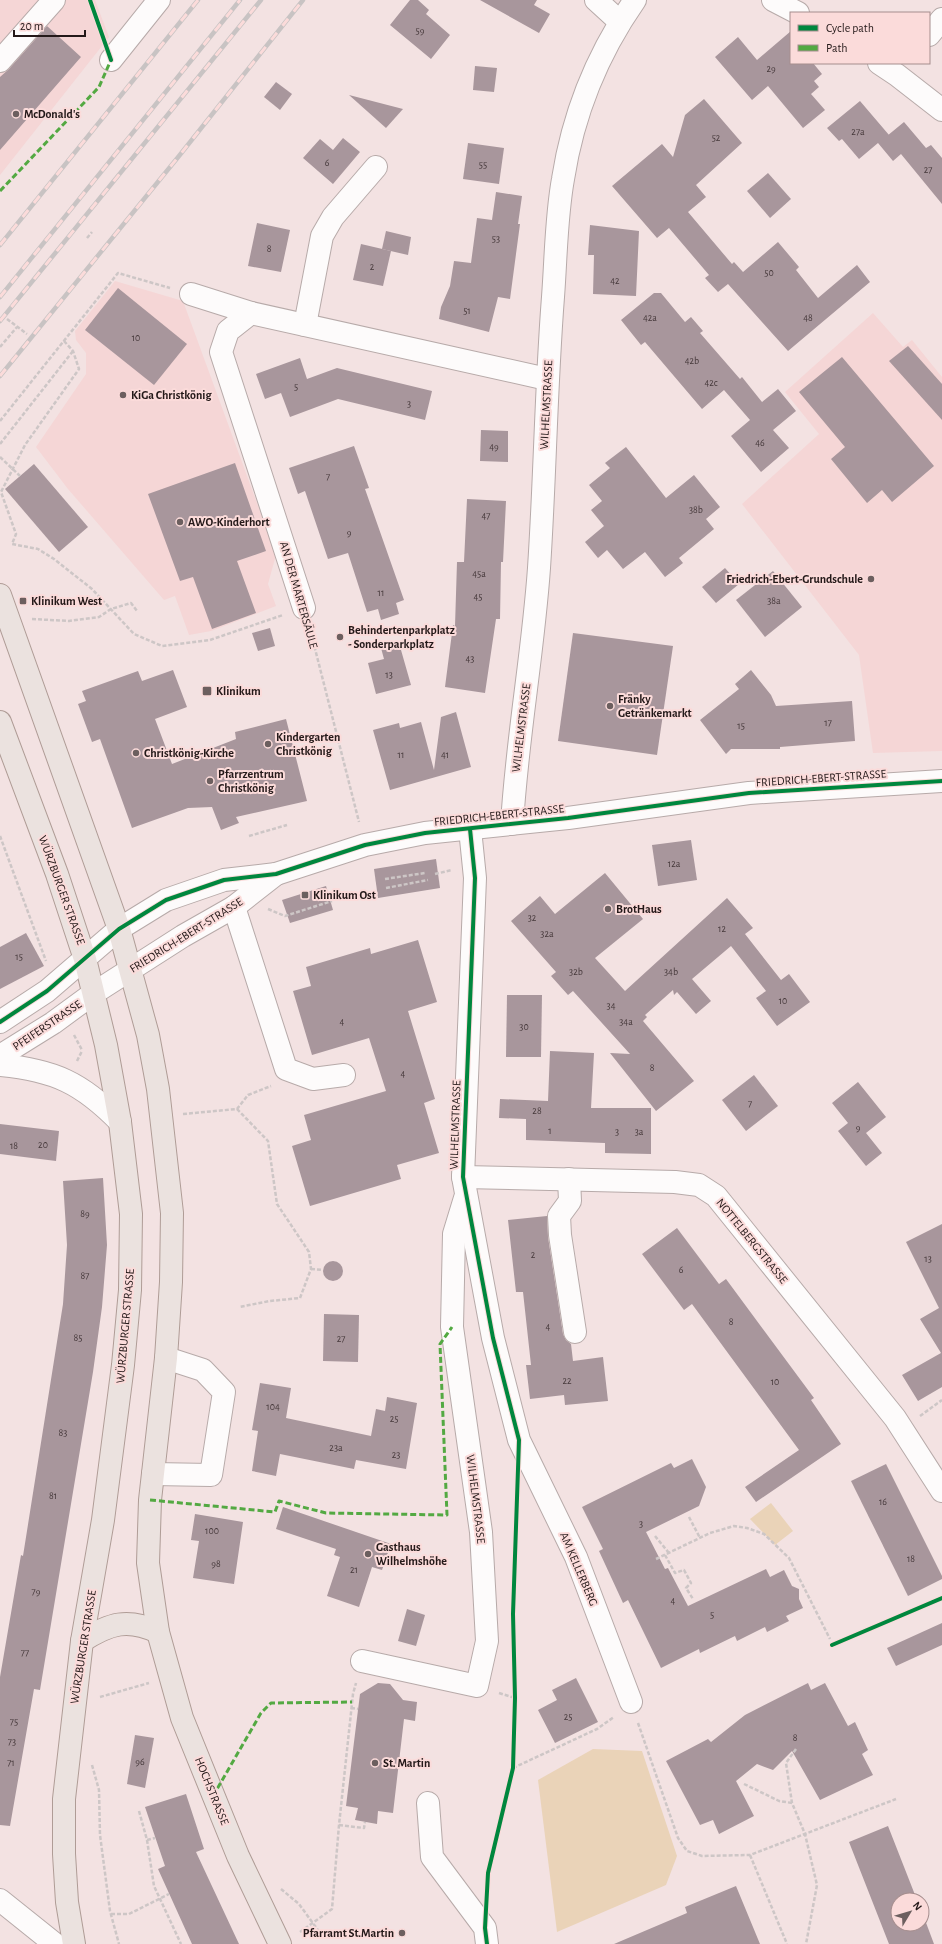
<svg xmlns="http://www.w3.org/2000/svg" width="942" height="1944" font-family="'Alegreya Sans',sans-serif">
<style>
.built{fill:#f5d6d6}
.park{fill:#ead3b8}
.building{fill:#a8969c}
.lines{fill:none;stroke-linecap:round;stroke-linejoin:round}
.minor-casing{stroke:#b7aaa9;stroke-width:24}
.major-casing{stroke:#af9c96;stroke-width:24}
.path{stroke:#cdc6c6;stroke-width:2.5;stroke-dasharray:4 2;stroke-linecap:butt}
.minor{stroke:#fdfbfb;stroke-width:22}
.major{stroke:#ebe2df;stroke-width:22}
.rail-casing{stroke:#c8c3c3;stroke-width:4.5}
.rail{stroke:#fbdbda;stroke-width:3;stroke-dasharray:9;stroke-linecap:butt}
.quiet{stroke:#53a942;stroke-width:3;stroke-dasharray:6 3;stroke-linecap:butt}
.cycleway-casing{stroke:#fbdbda;stroke-width:6}
.cycleway{stroke:#00873e;stroke-width:4}
.poi-dot{fill:#6c5f5f;stroke:#fbdbda;stroke-width:1.5}
.labels{text-anchor:middle;stroke-width:4;stroke-linejoin:round;paint-order:stroke}
.number-label{font-size:10px;fill:#45383a}
.poi-label{font-size:12px;font-weight:bold;fill:#241919;stroke:#fbdbda;text-anchor:start}
.street-label{font-size:12px;fill:#241919;stroke:#fbdbda}
</style>
<rect width="100%" height="100%" fill="#f3e2e2"/>
<g class="built">
<polygon points="0,0 95,0 109,37 0,175"/>
<polygon points="115,281 183,301 276,555 268,584 276,606 211,631 189,635 175,596 164,600 68,489 36,447 86,374 86,353 76,340 75,331"/>
<polygon points="873,313 903,347 912,340 942,377 942,751 873,753 859,655 742,504 819,434 785,392"/>
</g>
<g class="park">
<polygon points="771,1503 793,1531 775,1545 750,1519"/>
<polygon points="593,1749 642,1751 677,1856 666,1885 557,1932 538,1780"/>
</g>
<g class="building">
<polygon points="410,0 418,0 429,10 426,14 450,35 431,59 390,25"/>
<polygon points="480,0 537,0 534,5 550,14 539,33"/>
<polygon points="47,26 81,57 0,150 0,77 9,69"/>
<polygon points="791,31 791,63 813,63 822,74 814,81 819,87 811,94 825,110 803,128 768,86 752,100 715,57 738,37 757,60"/>
<polygon points="475,66 497,68 494,92 473,90"/>
<polygon points="276,82 292,94 280,110 264,97"/>
<polygon points="349,95 403,109 386,128"/>
<polygon points="704,99 742,143 696,185 706,197 688,212 732,264 734,262 743,272 778,242 799,267 796,270 818,298 857,265 870,282 788,351 728,284 718,292 705,278 709,275 669,228 657,238 612,186 662,144 673,157 685,115"/>
<polygon points="860,101 889,135 887,136 904,122 926,148 931,145 942,158 942,204 901,154 893,161 878,143 859,159 842,139 839,141 827,128"/>
<polygon points="343,138 360,152 333,184 303,158 320,139 333,150"/>
<polygon points="468,143 504,148 499,184 463,179"/>
<polygon points="768,173 791,199 770,218 747,191"/>
<polygon points="496,192 522,196 518,224 520,224 510,299 498,297 489,332 439,319 441,307 450,286 454,261 471,263 477,218 492,220"/>
<polygon points="257,223 290,230 281,272 248,266"/>
<polygon points="590,225 639,231 636,296 593,294 594,255 588,255"/>
<polygon points="386,231 411,237 408,255 382,249"/>
<polygon points="361,244 391,251 383,286 353,280"/>
<polygon points="118,288 187,344 154,385 85,330"/>
<polygon points="654,293 661,293 685,322 691,317 703,331 700,333 740,379 742,377 762,402 778,389 796,411 773,430 789,448 761,472 731,436 750,420 724,390 702,409 645,342 641,345 621,320"/>
<polygon points="908,346 942,384 942,420 889,361"/>
<polygon points="842,357 934,466 892,502 882,490 867,503 831,459 845,447 799,392"/>
<polygon points="300,358 307,379 337,368 432,391 425,420 338,399 290,417 281,393 265,399 256,374"/>
<polygon points="481,430 508,431 508,462 480,461"/>
<polygon points="354,446 369,488 365,489 404,600 396,603 399,614 381,620 378,609 367,612 348,553 328,559 305,491 298,494 289,468"/>
<polygon points="626,447 666,498 694,475 720,507 706,519 714,529 679,558 683,563 665,577 645,552 623,569 607,550 598,558 585,542 604,526 591,510 602,501 589,485 610,468 605,463"/>
<polygon points="235,463 266,551 237,561 256,613 212,629 193,577 180,581 148,494"/>
<polygon points="34,464 88,527 59,552 5,489"/>
<polygon points="467,499 506,501 503,562 501,562 500,619 496,619 485,693 445,687 453,625 455,626 457,562 464,562"/>
<polygon points="725,568 739,584 716,603 702,587"/>
<polygon points="773,571 802,607 765,637 736,600"/>
<polygon points="270,628 275,646 258,651 252,633"/>
<polygon points="573,633 673,646 657,755 558,741"/>
<polygon points="399,643 411,685 376,694 368,663 384,659 381,648"/>
<polygon points="173,670 187,707 155,719 172,764 236,739 235,732 286,719 307,801 236,817 239,823 221,830 212,807 188,808 132,828 100,739 92,742 78,704 86,701 82,691 138,671 142,681"/>
<polygon points="751,670 771,695 776,706 852,701 855,741 780,747 780,749 731,749 726,754 700,720 739,689 735,684"/>
<polygon points="456,712 471,767 390,790 373,730 399,723 400,728 421,722 434,770 441,717"/>
<polygon points="691,840 697,880 658,886 652,845"/>
<polygon points="436,859 440,888 378,898 374,869"/>
<polygon points="605,873 643,919 595,958 625,991 727,898 753,928 745,934 781,980 789,974 810,1002 777,1026 756,998 766,991 731,946 692,979 711,1001 696,1014 677,992 674,995 673,990 645,1015 647,1017 643,1021 694,1081 656,1111 610,1053 630,1054 573,991 568,995 551,976 556,972 511,921 540,896 555,914"/>
<polygon points="326,886 333,910 290,923 282,900"/>
<polygon points="26,933 44,966 0,989 0,947"/>
<polygon points="418,940 437,1002 408,1011 435,1099 424,1103 439,1153 397,1165 401,1179 310,1206 292,1146 311,1140 304,1115 386,1091 369,1038 312,1055 293,991 311,986 306,967 370,948 371,954"/>
<polygon points="507,995 542,995 541,1057 506,1057"/>
<polygon points="550,1051 594,1053 591,1108 651,1108 651,1154 605,1153 605,1143 526,1140 526,1119 499,1118 500,1099 548,1101"/>
<polygon points="754,1075 778,1106 746,1131 722,1100"/>
<polygon points="858,1082 886,1117 866,1133 882,1153 866,1166 838,1131 848,1123 832,1103"/>
<polygon points="0,1124 59,1131 56,1161 0,1154"/>
<polygon points="103,1178 107,1245 102,1307 93,1372 40,1690 34,1689 10,1826 0,1825 0,1677 21,1555 23,1556 63,1304 67,1245 63,1181"/>
<polygon points="547,1216 548,1237 563,1334 566,1340 571,1344 573,1361 603,1357 608,1401 565,1405 564,1395 530,1399 526,1365 531,1365 523,1292 516,1292 508,1220"/>
<polygon points="942,1224 942,1387 918,1401 902,1375 941,1353 920,1319 939,1308 906,1242"/>
<polygon points="677,1228 719,1284 726,1279 814,1398 811,1400 841,1444 756,1502 745,1487 799,1450 692,1304 684,1310 642,1254"/>
<circle cx="333" cy="1271" r="10"/>
<polygon points="324,1314 359,1315 358,1362 323,1361"/>
<polygon points="260,1383 291,1388 286,1418 371,1436 376,1409 385,1411 387,1397 417,1403 406,1469 356,1460 354,1469 280,1454 276,1476 252,1471 258,1431 252,1430"/>
<polygon points="692,1459 706,1487 699,1506 646,1532 665,1569 668,1568 688,1606 766,1569 770,1577 784,1570 792,1586 799,1589 799,1599 803,1608 786,1616 789,1621 767,1632 765,1627 737,1641 735,1636 700,1653 699,1649 661,1668 628,1600 623,1603 599,1551 603,1549 582,1507 671,1463 674,1468"/>
<polygon points="886,1464 942,1576 942,1579 908,1596 851,1481"/>
<polygon points="283,1507 391,1544 382,1570 372,1567 359,1607 327,1596 340,1557 334,1555 336,1549 276,1529"/>
<polygon points="195,1514 243,1522 234,1584 193,1578 199,1541 191,1540"/>
<polygon points="407,1609 425,1615 416,1646 398,1641"/>
<polygon points="942,1623 942,1645 896,1666 887,1648"/>
<polygon points="576,1678 598,1722 555,1743 538,1710 557,1700 552,1690"/>
<polygon points="378,1683 390,1684 403,1700 417,1702 415,1721 404,1719 393,1813 378,1811 377,1824 355,1820 358,1808 346,1806 360,1694"/>
<polygon points="808,1683 811,1690 825,1683 848,1726 855,1722 868,1750 862,1754 873,1775 820,1800 792,1751 773,1770 757,1764 736,1781 754,1816 719,1834 713,1820 700,1825 666,1761 708,1739 711,1742 745,1715"/>
<polygon points="135,1735 154,1738 145,1788 127,1784"/>
<polygon points="186,1794 204,1849 196,1852 239,1944 192,1944 158,1869 165,1866 145,1807"/>
<polygon points="888,1826 917,1900 898,1900 898,1924 922,1924 922,1912 934,1944 889,1944 849,1842"/>
<polygon points="736,1886 760,1944 614,1944 687,1913 685,1907"/>
</g>
<g class="lines">
<defs>
<g id="minor">
<polyline points="596,0 620,22"/>
<polyline points="773,0 798,13"/>
<polyline points="929,35 942,19"/>
<polyline points="111,60 159,0"/>
<polyline points="0,61 54,0"/>
<polyline points="879,63 897,75 942,110"/>
<polyline points="191,294 251,313 547,379"/>
<polyline points="251,313 228,331 221,352 304,608"/>
<polyline points="305,325 322,236 333,217 376,167"/>
<path d="M512,824C517,738 533,654 539,568C545,478 546,387 553,297C556,258 556,218 563,179C573,115 598,53 635,0"/>
<polyline points="470,829 475,878 463,1177 493,1338 519,1440 576,1557 631,1702"/>
<polyline points="234,907 286,1069 313,1079 344,1075"/>
<polyline points="0,1022 47,991 119,929 166,900 224,880 276,874 365,845 425,833 568,818 749,793 942,781"/>
<polyline points="0,1056 53,1023 94,993 183,936 234,907 276,874"/>
<path d="M0,1065C54,1070 82,1083 120,1122"/>
<polyline points="463,1177 675,1182 699,1185 716,1196 895,1418 942,1491"/>
<polyline points="569,1179 570,1201 559,1216 560,1235 575,1332"/>
<polyline points="153,1474 211,1475 224,1392 203,1370 166,1358"/>
<polyline points="362,1661 477,1686 487,1641 481,1532 452,1327 454,1234 465,1198"/>
<polyline points="428,1803 432,1857 485,1928 487,1944"/>
<polyline points="0,1900 55,1944"/>
</g>
<g id="major">
<polyline points="0,595 119,929 148,1035 158,1089 172,1213 171,1282 166,1358 150,1500 148,1563 158,1632 182,1718 238,1856 280,1944"/>
<polyline points="0,722 57,874 85,959 106,1045 120,1122 131,1214 130,1290 123,1365 103,1520 82,1641 64,1799 64,1854 67,1902 74,1944"/>
<path d="M82,1641C110,1623 128,1618 158,1632"/>
</g>
</defs>
<use href="#minor" class="minor-casing"/>
<use href="#major" class="major-casing"/>
<g class="path">
<polyline points="87,238 92,232"/>
<polyline points="7,319 27,334"/>
<polyline points="64,341 73,351 79,369 25,445 1,492 16,534 12,544 38,549 54,559 92,589 134,634 162,646 210,640 283,615"/>
<polyline points="0,347 17,327"/>
<polyline points="0,421 118,273 170,288"/>
<polyline points="0,444 73,351"/>
<polyline points="0,457 20,476"/>
<polyline points="32,619 69,621 99,617 111,609 131,603 137,611"/>
<polyline points="310,629 359,822"/>
<polyline points="0,836 46,961"/>
<polyline points="249,836 287,825"/>
<polyline points="435,874 452,870"/>
<polyline points="385,879 425,873"/>
<polyline points="386,888 428,880"/>
<polyline points="268,909 285,916 332,901"/>
<polyline points="74,1035 82,1050"/>
<polyline points="77,1061 82,1051"/>
<polyline points="237,1109 268,1141 277,1204 309,1252 311,1269 300,1298 270,1301 239,1307"/>
<polyline points="183,1114 237,1109 248,1095 271,1086"/>
<polyline points="311,1269 323,1270"/>
<polyline points="920,1416 942,1400"/>
<polyline points="689,1517 700,1538"/>
<polyline points="655,1536 669,1553"/>
<polyline points="665,1555 675,1573 684,1570 691,1583 686,1588 693,1599"/>
<polyline points="656,1559 710,1533 734,1526 747,1528 764,1534 789,1558 830,1639"/>
<polyline points="499,1693 515,1698"/>
<polyline points="100,1697 149,1683"/>
<polyline points="351,1708 358,1709"/>
<polyline points="638,1723 678,1838 687,1851 702,1856 750,1855 896,1799"/>
<polyline points="796,1749 786,1763 792,1803 805,1834 817,1885 806,1944"/>
<polyline points="92,1765 99,1790 100,1835 110,1911 119,1944"/>
<polyline points="513,1768 597,1729 614,1717"/>
<polyline points="744,1784 779,1801 792,1803"/>
<polyline points="139,1811 147,1840 154,1886 181,1944"/>
<polyline points="339,1825 364,1828 365,1822"/>
<polyline points="147,1840 155,1838"/>
<polyline points="750,1855 787,1944"/>
<polyline points="281,1889 299,1904 323,1937 352,1932"/>
<polyline points="111,1914 129,1914 169,1894"/>
<polyline points="300,1932 332,1909 339,1825 353,1694 356,1683"/>
</g>
<use href="#minor" class="minor"/>
<use href="#major" class="major"/>
<defs>
<g id="rail">
<polyline points="0,245 198,0"/>
<polyline points="0,297 240,0"/>
<polyline points="0,321 261,0"/>
<polyline points="0,376 179,156 303,0"/>
</g>
</defs>
<use href="#rail" class="rail-casing"/>
<use href="#rail" class="rail"/>
<g class="quiet">
<polyline points="0,191 99,87 111,60 110,58"/>
<polyline points="150,1500 275,1512 279,1501 326,1513 447,1515 440,1344 452,1327"/>
<polyline points="213,1796 261,1713 271,1703 352,1702"/>
</g>
<defs>
<g id="cycleway">
<polyline points="90,0 111,60"/>
<polyline points="470,829 475,878 463,1177 493,1338 519,1440 513,1614 515,1698 513,1768 488,1873 485,1928 487,1944"/>
<polyline points="0,1022 47,991 119,929 166,900 224,880 276,874 365,845 425,833 568,818 749,793 942,781"/>
<polyline points="832,1645 942,1598"/>
</g>
</defs>
<use href="#cycleway" class="cycleway-casing"/>
<use href="#cycleway" class="cycleway"/>
</g>
<g class="poi-dot">
<circle cx="16" cy="114" r="4"/>
<circle cx="123" cy="395" r="4"/>
<circle cx="180" cy="522" r="4"/>
<circle cx="871" cy="579" r="4"/>
<rect x="19" y="597" width="8" height="8" rx="2"/>
<circle cx="340" cy="637" r="4"/>
<rect x="202" y="686" width="10" height="10" rx="2"/>
<circle cx="610" cy="706" r="4"/>
<circle cx="268" cy="744" r="4"/>
<circle cx="136" cy="753" r="4"/>
<circle cx="210" cy="781" r="4"/>
<rect x="301" y="891" width="8" height="8" rx="2"/>
<circle cx="608" cy="909" r="4"/>
<circle cx="368" cy="1554" r="4"/>
<circle cx="375" cy="1763" r="4"/>
<circle cx="402" cy="1933" r="4"/>
</g>
<g class="labels">
<g class="number-label">
<text x="420" y="34">59</text>
<text x="771" y="72">29</text>
<text x="858" y="135">27a</text>
<text x="716" y="141">52</text>
<text x="327" y="166">6</text>
<text x="483" y="168">55</text>
<text x="928" y="173">27</text>
<text x="496" y="242">53</text>
<text x="269" y="252">8</text>
<text x="372" y="270">2</text>
<text x="769" y="276">50</text>
<text x="615" y="284">42</text>
<text x="467" y="314">51</text>
<text x="650" y="321">42a</text>
<text x="808" y="321">48</text>
<text x="136" y="341">10</text>
<text x="692" y="364">42b</text>
<text x="711" y="386">42c</text>
<text x="296" y="390">5</text>
<text x="409" y="407">3</text>
<text x="760" y="446">46</text>
<text x="494" y="450">49</text>
<text x="328" y="480">7</text>
<text x="696" y="513">38b</text>
<text x="486" y="519">47</text>
<text x="349" y="536">9</text>
<text x="479" y="577">45a</text>
<text x="381" y="596">11</text>
<text x="478" y="600">45</text>
<text x="774" y="604">38a</text>
<text x="470" y="662">43</text>
<text x="389" y="678">13</text>
<text x="828" y="726">17</text>
<text x="741" y="729">15</text>
<text x="401" y="758">11</text>
<text x="445" y="758">41</text>
<text x="674" y="867">12a</text>
<text x="532" y="921">32</text>
<text x="722" y="932">12</text>
<text x="547" y="937">32a</text>
<text x="19" y="960">15</text>
<text x="576" y="975">32b</text>
<text x="671" y="975">34b</text>
<text x="783" y="1004">10</text>
<text x="611" y="1009">34</text>
<text x="342" y="1025">4</text>
<text x="626" y="1025">34a</text>
<text x="524" y="1030">30</text>
<text x="652" y="1071">8</text>
<text x="403" y="1077">4</text>
<text x="750" y="1107">7</text>
<text x="537" y="1114">28</text>
<text x="858" y="1131">9</text>
<text x="550" y="1134">1</text>
<text x="617" y="1135">3</text>
<text x="639" y="1135">3a</text>
<text x="43" y="1148">20</text>
<text x="14" y="1149">18</text>
<text x="85" y="1217">89</text>
<text x="533" y="1258">2</text>
<text x="928" y="1262">13</text>
<text x="681" y="1273">6</text>
<text x="85" y="1279">87</text>
<text x="731" y="1325">8</text>
<text x="548" y="1330">4</text>
<text x="78" y="1341">85</text>
<text x="341" y="1342">27</text>
<text x="567" y="1384">22</text>
<text x="775" y="1385">10</text>
<text x="273" y="1410">104</text>
<text x="394" y="1422">25</text>
<text x="63" y="1436">83</text>
<text x="336" y="1451">23a</text>
<text x="396" y="1458">23</text>
<text x="53" y="1499">81</text>
<text x="883" y="1505">16</text>
<text x="641" y="1527">3</text>
<text x="212" y="1534">100</text>
<text x="911" y="1562">18</text>
<text x="216" y="1567">98</text>
<text x="354" y="1573">21</text>
<text x="36" y="1595">79</text>
<text x="673" y="1604">4</text>
<text x="712" y="1618">5</text>
<text x="25" y="1656">77</text>
<text x="568" y="1720">25</text>
<text x="14" y="1725">75</text>
<text x="795" y="1741">8</text>
<text x="12" y="1745">73</text>
<text x="140" y="1765">96</text>
<text x="11" y="1766">71</text>
</g>
<g class="poi-label">
<text x="24" y="118">McDonald's</text>
<text x="131" y="399">KiGa Christkönig</text>
<text x="188" y="526">AWO-Kinderhort</text>
<text x="863" y="583" text-anchor="end">Friedrich-Ebert-Grundschule</text>
<text x="31" y="605">Klinikum West</text>
<text x="348" y="634">Behindertenparkplatz<tspan x="348" dy="14">- Sonderparkplatz</tspan></text>
<text x="216" y="695">Klinikum</text>
<text x="618" y="703">Fränky<tspan x="618" dy="14">Getränkemarkt</tspan></text>
<text x="276" y="741">Kindergarten<tspan x="276" dy="14">Christkönig</tspan></text>
<text x="144" y="757">Christkönig-Kirche</text>
<text x="218" y="778">Pfarrzentrum<tspan x="218" dy="14">Christkönig</tspan></text>
<text x="313" y="899">Klinikum Ost</text>
<text x="616" y="913">BrotHaus</text>
<text x="376" y="1551">Gasthaus<tspan x="376" dy="14">Wilhelmshöhe</tspan></text>
<text x="383" y="1767">St. Martin</text>
<text x="394" y="1937" text-anchor="end">Pfarramt St.Martin</text>
</g>
<g class="street-label">
<text transform="translate(546 405) rotate(-87)" y="4">WILHELMSTRASSE</text>
<text transform="translate(299 595) rotate(74)" y="4">AN DER MARTERSÄULE</text>
<text transform="translate(521 728) rotate(-83)" y="4">WILHELMSTRASSE</text>
<text transform="translate(821 778) rotate(-4)" y="4">FRIEDRICH-EBERT-STRASSE</text>
<text transform="translate(499 815) rotate(-6)" y="4">FRIEDRICH-EBERT-STRASSE</text>
<text transform="translate(62 890) rotate(70)" y="4">WÜRZBURGER STRASSE</text>
<text transform="translate(186 935) rotate(-32)" y="4">FRIEDRICH-EBERT-STRASSE</text>
<text transform="translate(47 1025) rotate(-34)" y="4">PFEIFERSTRASSE</text>
<text transform="translate(455 1125) rotate(-88)" y="4">WILHELMSTRASSE</text>
<text transform="translate(752 1241) rotate(51)" y="4">NOTTELBERGSTRASSE</text>
<text transform="translate(125 1326) rotate(-85)" y="4">WÜRZBURGER STRASSE</text>
<text transform="translate(476 1499) rotate(83)" y="4">WILHELMSTRASSE</text>
<text transform="translate(579 1569) rotate(67)" y="4">AM KELLERBERG</text>
<text transform="translate(83 1647) rotate(-81)" y="4">WÜRZBURGER STRASSE</text>
<text transform="translate(212 1791) rotate(68)" y="4">HOCHSTRASSE</text>
</g>
</g>
<rect x="790" y="12" width="140" height="52" fill="#fbdbda" stroke="#a58d8d"/>
<rect x="798" y="25" width="20" height="6" fill="#00873e" stroke="#a58d8d"/>
<text x="826" y="32" font-size="12" fill="#241919">Cycle path</text>
<rect x="798" y="45" width="20" height="6" fill="#53a942" stroke="#a58d8d"/>
<text x="826" y="52" font-size="12" fill="#241919">Path</text>
<g transform="translate(910 1912) rotate(52)"><circle r="19" fill="#fbdbda" stroke="#a58d8d"/>
<path d="M0-3L7 15L0 10L-7 15Z" fill="#6c5f5f"/>
<text y="-6" font-size="11" font-weight="bold" text-anchor="middle" fill="#241919">N</text>
</g>
<path d="M14 30v6h71v-6" fill="none" stroke="#241919" stroke-width="2"/>
<text x="20" y="30" font-size="12" fill="#241919" stroke="#fbdbda" stroke-width="3" paint-order="stroke">20 m</text>
</svg>
